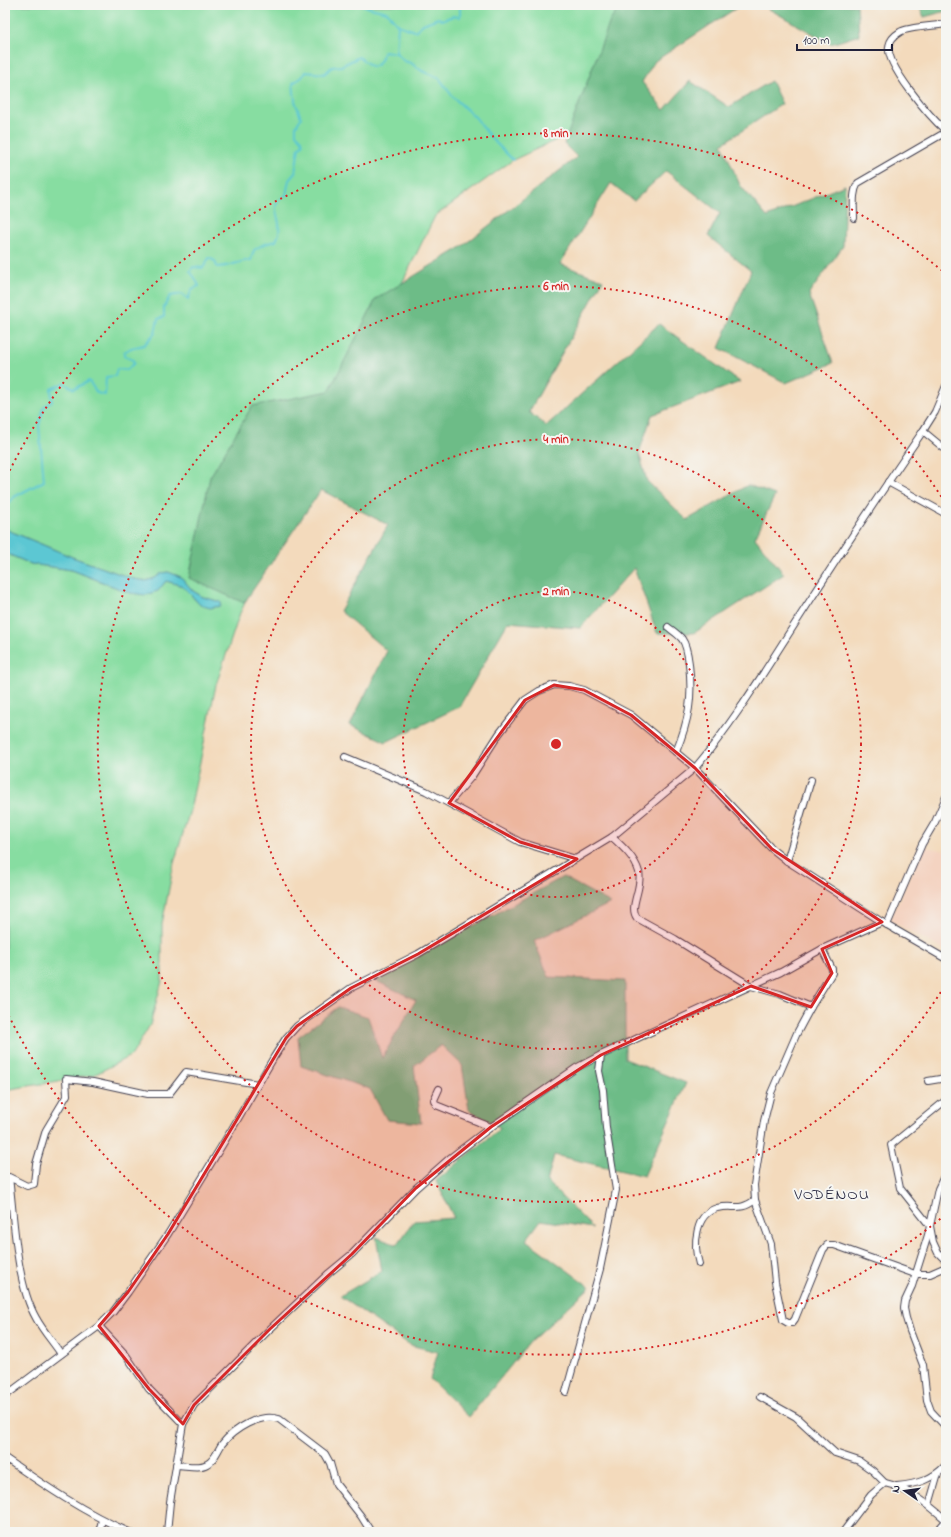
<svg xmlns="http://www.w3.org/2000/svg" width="951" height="1537" font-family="'Indie Flower',sans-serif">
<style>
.built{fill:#f4d3c1}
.green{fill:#87dda1;stroke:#54806e}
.forest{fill:#6dbc87;stroke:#486f61}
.water{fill:#5bc7d3;stroke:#3e7487}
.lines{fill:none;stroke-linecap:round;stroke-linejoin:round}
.stream{stroke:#5bc7d3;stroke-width:2}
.minor-casing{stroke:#413e4e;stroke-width:8}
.minor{stroke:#fff;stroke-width:6}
.marked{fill:#d62828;fill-opacity:0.2;stroke:#d62828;stroke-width:3;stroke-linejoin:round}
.ring{fill:none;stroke:#d62828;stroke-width:2;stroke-dasharray:2 4}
.labels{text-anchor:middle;stroke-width:4;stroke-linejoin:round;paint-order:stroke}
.quarter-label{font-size:16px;letter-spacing:1px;fill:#22223b;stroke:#f6f6f2}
.centre{fill:#d62828;stroke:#f6f6f2;stroke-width:2}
.ring-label{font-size:12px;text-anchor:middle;font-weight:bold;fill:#d62828;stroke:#f6f6f2;stroke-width:4;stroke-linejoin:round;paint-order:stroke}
</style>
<rect width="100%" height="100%" fill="#f6f6f2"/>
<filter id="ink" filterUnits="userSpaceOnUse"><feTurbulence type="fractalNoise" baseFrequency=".025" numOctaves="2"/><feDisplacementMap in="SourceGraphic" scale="8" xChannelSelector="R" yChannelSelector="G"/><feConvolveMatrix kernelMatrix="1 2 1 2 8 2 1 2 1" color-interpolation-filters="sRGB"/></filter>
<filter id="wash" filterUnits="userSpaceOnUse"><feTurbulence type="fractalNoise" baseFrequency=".012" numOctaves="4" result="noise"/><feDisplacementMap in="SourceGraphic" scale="16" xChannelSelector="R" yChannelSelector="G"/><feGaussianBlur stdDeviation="0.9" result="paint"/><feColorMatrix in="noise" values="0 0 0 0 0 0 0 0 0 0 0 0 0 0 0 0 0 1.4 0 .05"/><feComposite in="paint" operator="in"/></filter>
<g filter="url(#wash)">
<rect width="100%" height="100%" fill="#f3dabc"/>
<polygon class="built" points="925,847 946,851 946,951 890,920"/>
<polygon class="green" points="5,5 633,5 569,134 513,160 435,216 240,613 216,685 190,810 174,863 162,924 162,981 150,1025 132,1055 94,1075 5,1090 5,553 31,564 72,570 130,593 158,591 166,581 183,586 200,605 221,602 203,597 193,591 181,577 168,572 162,573 155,578 146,581 134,579 72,557 5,529"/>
<g class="forest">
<polygon points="621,5 741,5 655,61 642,82 664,110 690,81 729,107 771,81 782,104 722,144 740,185 767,217 845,185 843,246 809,294 833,363 786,383 719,348 751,271 708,236 720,213 666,171 634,201 611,183 560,264 603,280 529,412 546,426 659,324 740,382 652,415 639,453 647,481 687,520 748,485 775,495 755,538 784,574 694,633 657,633 634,568 580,628 508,622 459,707 386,742 350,725 387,651 340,611 388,525 321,490 244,603 189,578 210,477 252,406 329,391 376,299 460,248 577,157 564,144 610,21"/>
<polygon points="762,5 857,5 859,35 831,44"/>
<polygon points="919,5 946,5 946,11 924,17"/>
<polygon points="563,877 611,903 534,941 549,977 625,981 625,1059 686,1083 644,1176 554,1155 547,1182 593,1228 541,1220 526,1240 590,1287 530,1342 469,1417 430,1379 438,1352 410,1345 340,1296 382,1271 376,1237 397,1245 414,1221 454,1218 436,1181 501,1128 469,1110 462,1065 441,1045 414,1066 421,1123 387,1120 370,1089 301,1066 298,1037 338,1007 368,1017 382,1058 416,1000 374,980"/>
</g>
<polygon class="water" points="5,529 72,557 134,579 146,581 155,578 162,573 168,572 181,577 193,591 203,597 221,602 221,606 210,608 200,605 183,586 166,581 158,591 145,595 130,593 72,570 31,564 5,553"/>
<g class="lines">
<g class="stream">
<polyline points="363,5 370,8 387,12 398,25 396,53"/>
<polyline points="398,25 415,31 423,24 438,18 442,20 453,16 460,17 460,5"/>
<path d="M5,508L14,497L44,481L39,426L44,407L52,401L51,389L64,383L74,389L89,381L97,393L105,395L106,377L115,376L117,369L127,370L134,363L133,360L124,356V352L131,348L144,345L155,333L158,319L164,317V307L170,296L182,294L188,299L192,289L199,286L195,278L190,271L193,267L203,268L209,258L215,261L217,267C229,267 239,261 251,260L254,250L264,244L276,241C277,238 279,235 279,232C282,215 266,207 286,195L289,180L295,173L299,147L303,145L302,140L296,134V126L301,118L295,101L293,83L301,78L306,72L324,74L332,67L341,66L359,57L372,67L377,65L381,60L384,51L396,53L404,61L411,63L422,71L439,78L453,97L476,118L491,138L513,160"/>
</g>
</g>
</g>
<g filter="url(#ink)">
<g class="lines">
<defs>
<g id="minor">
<path d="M946,24C936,26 907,27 900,32C895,35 890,40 889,46C885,65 931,118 946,131"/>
<path d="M854,218C854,206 852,193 858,183L946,132"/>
<polyline points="923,431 946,450"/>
<polyline points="888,482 946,514"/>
<path d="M668,627C673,631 679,635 682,639C687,646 688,656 689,664C693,698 689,720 676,752"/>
<polyline points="345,757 426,791 520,842 576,859"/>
<polyline points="449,803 472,776 499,734 525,700 539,691 554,685 569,686 584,690 631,715 695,768 772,849 787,861 882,922 946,959"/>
<path d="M612,837C623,847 635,858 639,872C643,888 628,907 637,918L675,939L751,986L780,994L811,1007"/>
<polyline points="787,861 811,780"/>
<polyline points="887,925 922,844 935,822 946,797"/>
<polyline points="822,949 832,969 832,973 811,1007 797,1033 771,1093 764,1121 754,1185 755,1200 771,1244 775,1282 783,1320 788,1323 792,1323 795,1319 823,1250 827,1245 834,1245 915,1274 930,1274 946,1267"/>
<polyline points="928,1081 946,1078"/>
<polyline points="439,1089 434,1100 436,1105 491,1127"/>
<polyline points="946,1100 891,1145 900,1188 930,1226 933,1242 938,1253 946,1261"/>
<polyline points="946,1172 938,1189 928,1235 912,1286 905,1301 904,1308 906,1318 910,1331 923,1365 927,1400 931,1411 946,1427"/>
<path d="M699,1264C693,1245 695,1214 717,1208C734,1204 739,1212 755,1200"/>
<polyline points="99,1326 126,1355 149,1389 183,1424"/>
<path d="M61,1354C53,1342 43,1331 36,1318C16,1283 14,1218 9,1177L27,1186L34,1184L36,1164L46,1130L67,1095L66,1079L93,1082L148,1094H169L186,1072L258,1084"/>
<polyline points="566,1392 600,1269 616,1190 606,1128 603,1090 599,1071 601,1055"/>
<path d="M5,1396L99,1326L113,1312L128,1292L168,1234L232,1129L274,1057L286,1038L297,1026L351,988L418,954L612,837L695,768C735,721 767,667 800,616C840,554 881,492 923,431L935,412L946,386"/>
<polyline points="760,1397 796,1417 835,1453 859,1461 873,1471 885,1483"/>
<path d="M5,1458C45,1486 85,1513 129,1532"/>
<path d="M176,1465C186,1465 199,1469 207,1464C215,1460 217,1451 222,1444C234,1429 259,1413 279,1419L325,1454L330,1463L336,1484L361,1516L371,1532"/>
<path d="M897,1486C917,1484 932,1480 946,1465"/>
<polyline points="929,1505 938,1474"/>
<polyline points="99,1532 102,1520"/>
<polyline points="167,1532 170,1502 183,1424 194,1405 270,1329 329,1273 352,1254 416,1188 450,1158 491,1127 576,1068 601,1055 781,972 822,949 882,922"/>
<path d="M843,1532L871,1495L885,1483C908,1488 928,1504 946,1520"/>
<polyline points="936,1532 946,1521"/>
</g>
</defs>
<use href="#minor" class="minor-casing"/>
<use href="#minor" class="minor"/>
</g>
</g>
<path class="marked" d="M554,685L584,690L631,715L695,768L772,849L882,922L822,949L832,973L811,1007L751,986L601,1055L491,1127L416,1188L352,1254L270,1329L194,1405L183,1424L149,1389L99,1326L128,1292L168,1234L286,1038L297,1026L351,988L418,954L577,859L520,842L449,803L525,700Z"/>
<g class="ring">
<circle cx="556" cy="744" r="153"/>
<circle cx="556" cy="744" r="305"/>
<path d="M944 987A458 458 0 1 1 944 501"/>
<path d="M945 1215A611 611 0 0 1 7 1012M7 476A611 611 0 0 1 945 273"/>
</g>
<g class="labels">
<g class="quarter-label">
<text x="832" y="1199">VODÉNOU</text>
</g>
</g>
<circle cx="556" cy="744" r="6" class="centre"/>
<g class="ring-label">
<text x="556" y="137">8 min</text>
<text x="556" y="290">6 min</text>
<text x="556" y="443">4 min</text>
<text x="556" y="595">2 min</text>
</g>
<rect width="951" height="1537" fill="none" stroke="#f6f6f2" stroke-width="20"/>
<g transform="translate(905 1491) rotate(283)" stroke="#f6f6f2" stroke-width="3" paint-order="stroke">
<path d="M0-3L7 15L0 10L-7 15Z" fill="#22223b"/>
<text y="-6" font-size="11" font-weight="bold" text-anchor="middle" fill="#22223b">N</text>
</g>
<path d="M797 44v6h95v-6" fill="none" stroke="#22223b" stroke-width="2"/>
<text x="803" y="44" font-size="12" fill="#22223b" stroke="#f6f6f2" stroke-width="3" paint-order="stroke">100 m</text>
</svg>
